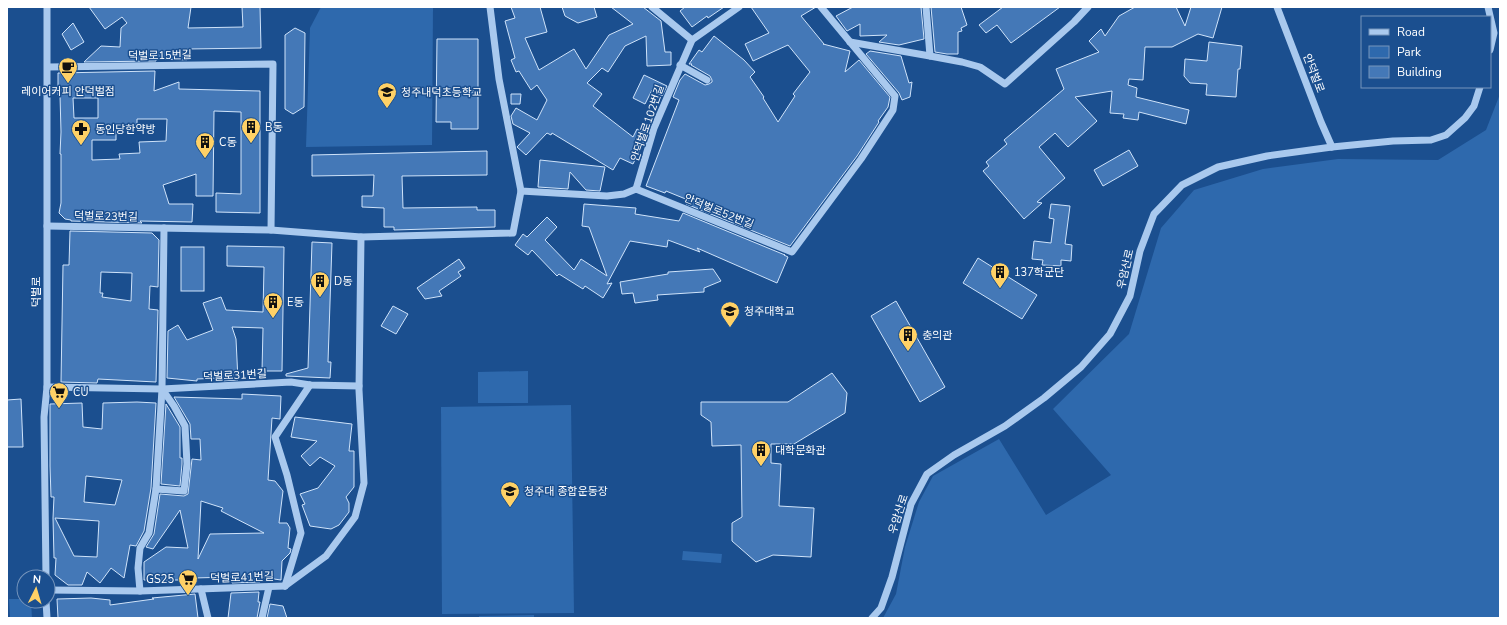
<svg xmlns="http://www.w3.org/2000/svg" width="1507" height="625" font-family="'Nunito Sans','Noto Sans KR',sans-serif">
<style>
.green{fill:#2e69ad}
.building{fill:#4478b7;stroke:#cfe3fa;fill-rule:evenodd}
.lines{fill:none;stroke-linecap:round;stroke-linejoin:round}
.minor{stroke:#a9c9ee;stroke-width:7}
.labels{text-anchor:middle;stroke-width:3;stroke-linejoin:round;paint-order:stroke}
.street-label{font-size:11px;fill:#fff;stroke:#1b4f8f}
.poi-label{font-size:11px;fill:#fff;stroke:#1b4f8f;text-anchor:start}
</style>
<rect width="100%" height="100%" fill="#1b4f8f"/>
<g class="green">
<polygon points="321,7 433,7 432,145 306,147 310,28"/>
<polygon points="1500,94 1500,618 883,618 896,594 905,547 919,502 933,476 999,439 1046,515 1111,475 1053,409 1129,334 1161,228 1194,190 1263,169 1338,159 1438,160 1486,130"/>
<polygon points="528,371 528,403 478,403 478,372"/>
<polygon points="571,405 574,613 442,614 441,407"/>
<polygon points="683,551 722,554 721,563 682,560"/>
<polygon points="9,599 24,599 24,601 31,601 32,618 10,618"/>
<polygon points="534,615 534,618 479,618 479,616"/>
</g>
<g class="building">
<polygon points="89,7 191,7 188,28 243,27 242,7 260,7 261,48 187,49 187,60 156,59 156,61 84,62 101,46 120,47 121,28 127,23 122,17 105,29"/>
<polygon points="511,7 540,7 547,32 525,38 539,70 574,49 586,69 609,35 633,24 611,7 643,7 661,21 665,52 671,52 671,65 647,66 646,36 625,46 608,72 602,68 587,83 602,94 593,106 633,137 637,129 647,134 633,164 620,158 613,170 552,133 551,135 547,133 526,155 517,147 530,133 513,124 511,116 516,108 537,120 547,100 537,85 531,90 519,71 516,72 511,60 515,58 505,21 515,18"/>
<polygon points="562,7 594,7 597,17 578,23 565,16"/>
<polygon points="685,7 724,7 708,18 707,16 692,27 680,11"/>
<polygon points="751,7 816,7 801,16 824,44 823,44 850,51 845,72 859,60 890,97 888,107 878,121 879,122 857,156 790,246 686,204 688,200 666,191 665,193 646,186 679,100 673,97 680,80 685,74 705,85 709,84 712,82 712,80 710,76 691,65 692,64 689,64 699,50 702,52 714,36 744,60 755,72 750,77 764,97 763,98 778,122 795,96 793,94 810,72 788,45 753,61 745,44 769,33"/>
<polygon points="853,7 921,7 924,39 899,45 879,42 887,35 860,36 860,24 847,31 836,16"/>
<polygon points="931,7 961,7 967,25 961,28 962,31 958,32 958,54 947,54 935,52"/>
<polygon points="1003,7 1060,7 1011,43 997,25 986,33 979,25"/>
<polygon points="1135,7 1176,7 1185,26 1191,7 1222,7 1213,38 1198,34 1172,47 1145,47 1143,80 1129,79 1128,85 1137,88 1136,97 1189,110 1186,124 1139,112 1138,120 1123,118 1124,114 1110,113 1112,91 1075,97 1097,121 1068,147 1055,133 1039,147 1065,178 1037,202 1042,203 1024,219 983,171 989,166 986,162 1007,144 1004,140 1064,89 1056,69 1099,52 1089,41 1101,29 1105,36 1119,16"/>
<polygon points="73,23 84,42 71,50 62,34"/>
<polygon points="295,28 305,33 304,107 293,114 285,109 285,35"/>
<polygon points="437,39 478,39 478,88 470,92 478,92 478,129 451,129 451,122 436,122"/>
<polygon points="1209,42 1242,46 1240,69 1238,69 1236,97 1206,95 1207,84 1190,83 1184,76 1185,59 1207,61"/>
<polygon points="870,51 901,56 909,83 912,82 910,97 902,100 899,93 866,54"/>
<path d="M155,71L154,91L179,82V89L260,91V213L216,212V193L241,194V112L214,111L213,196H196V174L163,185L169,204H193L192,222L140,221L142,223L71,221V220L65,219L59,213L61,203V154H60L61,132L60,95H58V73ZM73,98H98V118H74ZM137,119H167L166,141L139,142L140,153L119,154L120,159L92,160V140H116V127H137Z"/>
<polygon points="644,75 667,86 662,96 652,90 645,104 633,98"/>
<polygon points="511,94 521,94 520,104 511,104"/>
<polygon points="1129,150 1138,166 1103,186 1094,170"/>
<polygon points="487,151 487,175 402,176 403,208 477,207 477,210 495,210 495,227 394,230 394,227 384,227 384,208 362,207 362,196 373,196 374,175 312,176 312,155"/>
<polygon points="540,160 605,167 600,191 586,190 570,172 568,189 538,187"/>
<polygon points="584,204 636,208 635,214 679,221 683,213 785,255 784,255 788,257 777,283 697,248 700,252 668,240 667,247 630,241 607,284 612,283 603,298 585,286 583,289 559,274 557,276 532,250 528,255 515,245 523,234 527,237 547,217 557,227 545,240 574,270 581,259 607,276 589,227 582,226"/>
<polygon points="1051,204 1070,206 1065,244 1072,245 1071,261 1061,260 1061,266 1042,265 1043,260 1032,259 1034,241 1051,243 1054,219 1049,218"/>
<path d="M70,231L152,233L159,240L158,287L150,286L149,309L158,310L156,382L98,379L97,383L61,382L63,265H69ZM101,272L132,273L131,301L102,297L103,293H100Z"/>
<polygon points="312,242 332,243 328,362 331,362 330,378 286,376 286,374 308,368"/>
<polygon points="227,246 284,247 282,371 262,371 263,328 232,327 236,339 238,380 220,381 220,378 197,379 197,381 167,378 168,331 178,325 187,340 213,330 203,303 221,297 226,310 263,312 264,267 227,266"/>
<rect x="181" y="247" width="23" height="44"/>
<polygon points="978,258 1037,295 1022,319 963,283"/>
<polygon points="459,259 465,268 458,272 461,276 439,291 442,296 425,299 417,288"/>
<polygon points="713,269 721,281 704,288 704,292 657,295 658,300 635,303 633,293 622,294 620,282 668,274 668,272"/>
<polygon points="896,301 945,387 920,402 871,316"/>
<polygon points="393,306 408,314 396,334 381,326"/>
<polygon points="832,373 847,393 845,413 794,444 771,444 771,463 781,464 779,506 814,508 811,557 773,555 756,562 732,541 732,523 742,517 741,445 712,446 711,422 701,415 701,402 788,402"/>
<path d="M242,394L281,396L280,419L272,418L268,480L275,481L283,491L279,523H287L290,528L288,548L291,549L290,553L282,561L281,580L260,577V582L232,583V577L193,578L194,580H144V562L166,547L188,548L180,510L153,549L146,547L154,534L160,494L184,496L188,494L192,459L201,460L200,439H191L190,424L174,397L242,399ZM201,501L223,508L221,511L264,533L210,534L198,559Z"/>
<polygon points="21,399 23,447 7,447 7,400"/>
<path d="M137,402L156,403L151,488L144,531L136,546L130,545L124,578L111,568L100,583L87,572L82,585H68L55,575L56,558H54L53,518L54,497H51L50,466V404L82,403L83,427L102,429L103,403ZM86,476L122,480L115,505L84,502ZM55,518L99,521L97,557L74,556Z"/>
<polygon points="166,404 180,427 180,458 182,458 182,464 180,486 161,484"/>
<polygon points="295,417 352,424 349,451 354,451 354,487 346,497 349,503 349,512 339,525 331,529 310,526 302,505 305,504 300,494 318,488 335,466 320,457 310,466 301,456 317,441 291,437"/>
<polygon points="259,592 258,602 260,602 257,618 228,618 231,593"/>
<polygon points="195,594 198,618 58,618 57,599 91,598 110,600 110,605 154,599 152,598"/>
<polygon points="270,604 283,606 287,618 267,618"/>
</g>
<g class="lines">
<g class="minor">
<polyline points="490,7 499,79 521,191 607,196 624,194 636,189 792,252 861,159 893,110 895,96 821,7"/>
<polyline points="652,7 692,40"/>
<polyline points="926,7 930,56 962,62 980,67 1005,84 1074,22 1088,7"/>
<polyline points="1277,7 1321,122 1332,147"/>
<polyline points="1488,7 1494,33 1490,50"/>
<polyline points="850,42 930,56"/>
<polyline points="680,65 707,80"/>
<polyline points="48,67 273,64 271,230"/>
<polyline points="636,189 654,128 692,40 739,7"/>
<polyline points="47,226 271,230 361,237 513,233 521,191"/>
<polyline points="47,387 162,389 291,382 310,385 359,386"/>
<polyline points="156,489 184,491 187,464 185,426 174,406 162,389"/>
<polyline points="46,577 44,417 47,387 47,7"/>
<polyline points="285,586 326,556 355,517 364,483 359,390 361,237"/>
<polyline points="285,586 301,533 287,475 275,437 310,385"/>
<polyline points="201,589 208,618"/>
<polyline points="48,590 140,591 285,586"/>
<polyline points="140,591 138,568 140,548 149,533 156,489 162,389 164,228"/>
<polyline points="46,601 47,618"/>
<polyline points="262,618 269,587"/>
<polyline points="872,618 881,608 892,577 911,504 927,474 954,455 1005,426 1044,398 1081,367 1110,334 1130,296 1140,251 1154,214 1182,185 1218,167 1267,156 1332,147 1393,141 1431,140 1446,135 1465,118 1474,106 1480,87"/>
</g>
</g>
<defs>
<symbol id="cafe-pin" viewBox="-11 -11 22 30"><path d="M0 17L-7.5 6A9.5 9.5 0 1 1 7.5 6Z" fill="#ffd166" stroke="#1b4f8f"/><path d="M-5.5-4.5H6V0H3Q3 3.5 0 3.5H-2.5Q-5.5 3.5-5.5 0ZM3-3.2v2h1.7v-2ZM-6 4.5H4V6H-6Z" fill="#111"/></symbol>
<symbol id="school-pin" viewBox="-11 -11 22 30"><path d="M0 17L-7.5 6A9.5 9.5 0 1 1 7.5 6Z" fill="#ffd166" stroke="#1b4f8f"/><path d="M0-5L7-2L0 1L-7-2ZM-4 1L0 2.5L4 1V4Q0 6-4 4Z" fill="#111"/></symbol>
<symbol id="building-pin" viewBox="-11 -11 22 30"><path d="M0 17L-7.5 6A9.5 9.5 0 1 1 7.5 6Z" fill="#ffd166" stroke="#1b4f8f"/><path d="M-4-6H4V6H1V3H-1V6H-4ZM-2.5-4.3h1.7v1.8h-1.7ZM.8-4.3h1.7v1.8H.8ZM-2.5-1h1.7V.8h-1.7ZM.8-1h1.7V.8H.8Z" fill="#111"/></symbol>
<symbol id="pharmacy-pin" viewBox="-11 -11 22 30"><path d="M0 17L-7.5 6A9.5 9.5 0 1 1 7.5 6Z" fill="#ffd166" stroke="#1b4f8f"/><path d="M-2-6h4v4h4v4h-4v4h-4v-4h-4v-4h4Z" fill="#111"/></symbol>
<symbol id="university-pin" viewBox="-11 -11 22 30"><path d="M0 17L-7.5 6A9.5 9.5 0 1 1 7.5 6Z" fill="#ffd166" stroke="#1b4f8f"/><path d="M0-5L7-2L0 1L-7-2ZM-4 1L0 2.5L4 1V4Q0 6-4 4Z" fill="#111"/></symbol>
<symbol id="supermarket-pin" viewBox="-11 -11 22 30"><path d="M0 17L-7.5 6A9.5 9.5 0 1 1 7.5 6Z" fill="#ffd166" stroke="#1b4f8f"/><path d="M-6-5.5h2.5l.6 2H6L4.5 2H-2.5L-4.4-4H-6ZM-1.5 3.2a1.3 1.3 0 1 0 .1 0ZM3 3.2a1.3 1.3 0 1 0 .1 0Z" fill="#111"/></symbol>
</defs>
<g fill-rule="evenodd">
<use href="#cafe-pin" x="57" y="56" width="22" height="30"/>
<use href="#school-pin" x="376" y="81" width="22" height="30"/>
<use href="#building-pin" x="240" y="116" width="22" height="30"/>
<use href="#pharmacy-pin" x="70" y="118" width="22" height="30"/>
<use href="#building-pin" x="194" y="131" width="22" height="30"/>
<use href="#building-pin" x="989" y="261" width="22" height="30"/>
<use href="#building-pin" x="309" y="270" width="22" height="30"/>
<use href="#building-pin" x="262" y="291" width="22" height="30"/>
<use href="#university-pin" x="719" y="300" width="22" height="30"/>
<use href="#building-pin" x="897" y="324" width="22" height="30"/>
<use href="#supermarket-pin" x="48" y="381" width="22" height="30"/>
<use href="#building-pin" x="750" y="439" width="22" height="30"/>
<use href="#school-pin" x="499" y="480" width="22" height="30"/>
<use href="#supermarket-pin" x="177" y="568" width="22" height="30"/>
</g>
<g class="labels">
<g class="street-label">
<text transform="translate(160 55) rotate(-1)" y="4">덕벌로15번길</text>
<text transform="translate(1314 73) rotate(69)" y="4">안덕벌로</text>
<text transform="translate(647 123) rotate(-71)" y="4">안덕벌로102번길</text>
<text transform="translate(719 211) rotate(22)" y="4">안덕벌로52번길</text>
<text transform="translate(106 216) rotate(1)" y="4">덕벌로23번길</text>
<text transform="translate(1125 269) rotate(-77)" y="4">우암산로</text>
<text transform="translate(36 292) rotate(-90)" y="4">덕벌로</text>
<text transform="translate(235 375) rotate(-3)" y="4">덕벌로31번길</text>
<text transform="translate(898 514) rotate(-72)" y="4">우암산로</text>
<text transform="translate(242 577) rotate(-2)" y="4">덕벌로41번길</text>
</g>
<g class="poi-label">
<text x="68" y="95" text-anchor="middle">레이어커피 안덕벌점</text>
<text x="401" y="96">청주내덕초등학교</text>
<text x="265" y="131">B동</text>
<text x="95" y="133">동인당한약방</text>
<text x="219" y="146">C동</text>
<text x="1014" y="276">137학군단</text>
<text x="334" y="285">D동</text>
<text x="287" y="306">E동</text>
<text x="744" y="315">청주대학교</text>
<text x="922" y="339">충의관</text>
<text x="73" y="396">CU</text>
<text x="775" y="454">대학문화관</text>
<text x="524" y="495">청주대 종합운동장</text>
<text x="174" y="583" text-anchor="end">GS25</text>
</g>
</g>
<rect width="1507" height="625" fill="none" stroke="#ffffff" stroke-width="16"/>
<rect x="1361" y="16" width="130" height="72" fill="#1b4f8f" stroke="#7695bc"/>
<rect x="1369" y="29" width="20" height="6" fill="#a9c9ee" stroke="#7695bc"/>
<text x="1397" y="36" font-size="12" fill="#ffffff">Road</text>
<rect x="1369" y="46" width="20" height="12" fill="#2e69ad" stroke="#7695bc"/>
<text x="1397" y="56" font-size="12" fill="#ffffff">Park</text>
<rect x="1369" y="66" width="20" height="12" fill="#4478b7" stroke="#7695bc"/>
<text x="1397" y="76" font-size="12" fill="#ffffff">Building</text>
<g transform="translate(36 589) rotate(5)"><circle r="19" fill="#1b4f8f" stroke="#7695bc"/>
<path d="M0-3L7 15L0 10L-7 15Z" fill="#ffd166"/>
<text y="-6" font-size="11" font-weight="bold" text-anchor="middle" fill="#ffffff">N</text>
</g>
</svg>
